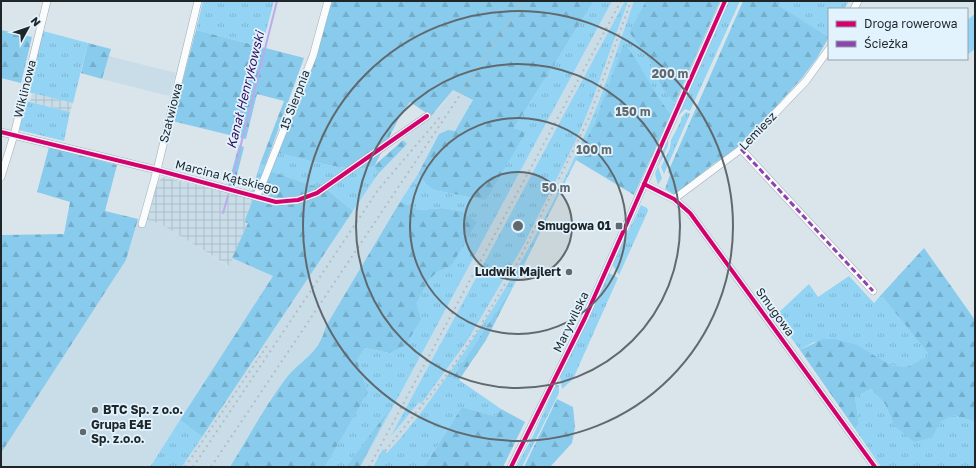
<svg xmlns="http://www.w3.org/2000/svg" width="976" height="468" font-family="'Golos Text',sans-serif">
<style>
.built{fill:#c9dde9}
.industrial{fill:url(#industrial-grid)}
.grass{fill:url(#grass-tufts)}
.forest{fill:url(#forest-firs)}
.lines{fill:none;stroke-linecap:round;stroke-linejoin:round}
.stream{stroke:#bbabea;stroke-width:2}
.minor-casing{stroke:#a4acb1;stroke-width:8}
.minor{stroke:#f9fbfc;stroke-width:7}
.rail{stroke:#b9bcbe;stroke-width:2;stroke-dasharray:2 4;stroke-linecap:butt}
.quiet{stroke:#8e44ad;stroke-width:3;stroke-dasharray:6 3;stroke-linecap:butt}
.cycleway-casing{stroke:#e3f3fe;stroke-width:6}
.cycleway{stroke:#d6006c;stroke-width:4}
.ring{fill:none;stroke:#60696e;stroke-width:2}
.poi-dot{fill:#60696e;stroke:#e3f3fe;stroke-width:1.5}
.labels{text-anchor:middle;stroke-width:3.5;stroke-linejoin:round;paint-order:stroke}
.street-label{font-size:12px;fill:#1e262a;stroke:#e3f3fe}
.poi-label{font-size:12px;font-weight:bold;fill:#1e262a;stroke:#e3f3fe;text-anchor:end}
.water-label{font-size:13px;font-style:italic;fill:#33115f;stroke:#e3f3fe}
.centre{fill:#60696e;stroke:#e3f3fe;stroke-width:2}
.ring-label{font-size:12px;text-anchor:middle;font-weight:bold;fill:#60696e;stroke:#e3f3fe;stroke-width:3.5;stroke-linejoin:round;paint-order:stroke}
</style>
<defs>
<pattern id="industrial-grid" width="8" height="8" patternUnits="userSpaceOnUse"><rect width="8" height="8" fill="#c9dde9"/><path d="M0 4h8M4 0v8" fill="none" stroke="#acbec8"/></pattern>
<pattern id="grass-tufts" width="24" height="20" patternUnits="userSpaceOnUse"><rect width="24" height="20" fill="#93d3f4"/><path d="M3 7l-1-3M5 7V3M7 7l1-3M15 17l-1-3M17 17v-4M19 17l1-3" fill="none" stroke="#7eb5d1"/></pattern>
<pattern id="forest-firs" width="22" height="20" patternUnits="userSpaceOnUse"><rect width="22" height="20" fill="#88cbec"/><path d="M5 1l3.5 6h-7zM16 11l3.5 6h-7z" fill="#75aecb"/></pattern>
</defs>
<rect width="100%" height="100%" fill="#dae5eb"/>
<g class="built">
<polygon points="594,1 646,1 624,43 594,124 486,340 459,380 501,409 495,416 462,407 424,467 325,467 389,353"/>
<polygon points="109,56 176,73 169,96 102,79"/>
<polygon points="453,90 473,100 455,131 439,134 418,174 326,326 324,336 317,350 285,380 230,467 182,467 378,174 407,144 403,140 440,107"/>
<polygon points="138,219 146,219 164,226 228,266 232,258 273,276 150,467 1,467 1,453 126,260"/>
</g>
<g class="industrial">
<polygon points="32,93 73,103 70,112 30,102"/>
<polygon points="163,177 253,199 244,221 248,223 229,266 164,226 146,219 154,185"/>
</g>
<g class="grass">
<polygon points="203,1 274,1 262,47 196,30"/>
<polygon points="594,1 612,1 362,464 389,412 346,467 325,467 368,392 357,360 365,348 389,353 429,280 437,272 451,266 461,211 442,208 419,210 409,205 400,202 418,174 427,185 434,190 483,200 526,132 514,128"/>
<polygon points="625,1 628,1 592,101 577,138 523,246 467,341 421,404 419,402 391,436"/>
<path d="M634,1H646L629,32L649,60L662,88L674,101L682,87L671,114L660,100L624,44L594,124L514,285L452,379L459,380L501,409L495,416L462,407L424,467H373L383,449L387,453C409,430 427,405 445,379C507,294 558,201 598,104C611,70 622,35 634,1Z"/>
<polygon points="729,1 740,1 690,111 685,109 678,116"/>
<polygon points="781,1 849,1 844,9 829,9 829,37 778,6"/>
<polygon points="975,14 975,49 967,55 967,20"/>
<polygon points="43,31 88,43 73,103 28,92"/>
<polygon points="26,101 70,112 64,141 19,130"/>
<polygon points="686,112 690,114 664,174 661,167 670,148 671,140 681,121 681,118"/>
<polygon points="668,138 668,146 658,167 662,178 658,185 655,174"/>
<path d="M278,153C302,158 353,175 374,166L378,174L353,211L329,191L270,171Z"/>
<polygon points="260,164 265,166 256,192 252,191"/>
<polygon points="641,205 647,208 648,211 619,275 613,266 614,261"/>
<polygon points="609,273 618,278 573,379 562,389 560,376"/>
<polygon points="849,276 874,303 881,295 931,355 907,367 890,365 814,342 800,350 775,316 809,284 818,297"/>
<polygon points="556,385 559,385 559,393 522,467 516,467 533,436"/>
<polygon points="871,389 885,404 894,425 933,437 940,421 953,415 975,422 975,467 881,467 855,429 859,424 855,397"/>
<polygon points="180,420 202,437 182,467 150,467"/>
</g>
<g class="forest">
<path d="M332,1H594L514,128L526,132L487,198L483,200L434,190L427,185L418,174L439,134L448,130L455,131L473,100L453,90L431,116L410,102L400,116L375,165L403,140L407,144L378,174L374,166C353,175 302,158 278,153L314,60Z"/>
<polygon points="646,1 720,1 682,87 674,102 662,88 649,60 629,32"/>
<polygon points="743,1 781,1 779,6 829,37 817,58 802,78 738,148 713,164 675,195 665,189 670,175 668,172"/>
<polygon points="1,30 32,37 21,83 1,78"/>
<polygon points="196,30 304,58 265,166 260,164 284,101 257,94 246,139 172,121"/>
<polygon points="88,43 111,49 102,79 81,73"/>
<path d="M624,43C642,65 652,92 671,114L634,195L576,160L594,124Z"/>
<polygon points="239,145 244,147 234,187 228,185"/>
<polygon points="49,147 117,165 105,211 138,219 126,260 1,453 1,235 64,234 70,202 37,192"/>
<polygon points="270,171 329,191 353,211 202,437 180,420 273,276 232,258 248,223 244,222 253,199 259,201"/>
<path d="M400,202L409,205L419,210L442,208L461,211L477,222L451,266L437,272L429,280L416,304L421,319L406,345L389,353L365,348L357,360L368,392L325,467H230C248,438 264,408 284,381C301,358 318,357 326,326Z"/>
<polygon points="924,248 975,320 975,422 953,415 940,422 933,437 914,442 894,425 885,404 871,389 855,397 859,424 855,429 800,350 823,339 834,339 857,345 890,365 907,367 930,355 881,295"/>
<polygon points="514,285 486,340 459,380 452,379"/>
<polygon points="557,399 573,407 575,427 572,443 550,467 524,467"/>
<polygon points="462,407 495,416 501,409 525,422 503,467 424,467"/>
<polygon points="390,409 360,467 346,467"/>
</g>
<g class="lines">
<g class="stream">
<polyline points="231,184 277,1"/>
<polyline points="223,213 228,196"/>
</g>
<defs>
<g id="minor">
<polyline points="854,9 858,1"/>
<polyline points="1,132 157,170 276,202 298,200 317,193 427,116"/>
<polyline points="741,149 873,291"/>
<polyline points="1,177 14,135 47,1"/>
<polyline points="644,184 674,199 690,213 875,467"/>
<polyline points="256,196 261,187 313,56 328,1"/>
<polyline points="674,199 741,149 806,81 829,49"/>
<polyline points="142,224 157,170 198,1"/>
<polyline points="511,467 585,318 725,1"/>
</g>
</defs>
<use href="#minor" class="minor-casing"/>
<use href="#minor" class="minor"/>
<g class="rail">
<polyline points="385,451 449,372 481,325 518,262 589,118 631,1"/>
<polyline points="185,467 269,343"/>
<polyline points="193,467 378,190 441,116"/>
<polyline points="211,467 523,1"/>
<polyline points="369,467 621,1"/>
</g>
<polyline class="quiet" points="741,149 873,291"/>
<defs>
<g id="cycleway">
<polyline points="1,132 157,170 276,202 298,200 317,193 427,116"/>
<polyline points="644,184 674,199 690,213 875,467"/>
<polyline points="511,467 585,318 725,1"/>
</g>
</defs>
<use href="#cycleway" class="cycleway-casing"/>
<use href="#cycleway" class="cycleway"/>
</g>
<circle cx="518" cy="226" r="54" fill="#60696e" fill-opacity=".12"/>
<g class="ring">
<circle cx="518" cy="226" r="54"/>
<circle cx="518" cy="226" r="108"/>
<circle cx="518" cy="226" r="162"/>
<circle cx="518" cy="226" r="215"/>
</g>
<g class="poi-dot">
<rect x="615" y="222" width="8" height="8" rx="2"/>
<circle cx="569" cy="272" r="4"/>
<circle cx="95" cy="410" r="4"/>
<circle cx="83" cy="432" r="4"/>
</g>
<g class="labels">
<g class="street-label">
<text transform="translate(25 89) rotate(-76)" y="4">Wiklinowa</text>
<text transform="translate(295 100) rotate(-69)" y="4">15 Sierpnia</text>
<text transform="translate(171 113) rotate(-76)" y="4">Szałwiowa</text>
<text transform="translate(758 131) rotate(-46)" y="4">Lemiesz</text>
<text transform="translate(227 177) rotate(14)" y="4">Marcina Kątskiego</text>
<text transform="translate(775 312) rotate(54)" y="4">Smugowa</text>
<text transform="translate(571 322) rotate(-64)" y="4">Marywilska</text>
</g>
<g class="poi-label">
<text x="611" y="230">Smugowa 01</text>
<text x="561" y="276">Ludwik Majlert</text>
<text x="103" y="414" text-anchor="start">BTC Sp. z o.o.</text>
<text x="91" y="429" text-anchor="start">Grupa E4E<tspan x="91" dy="14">Sp. z.o.o.</tspan></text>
</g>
<g class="water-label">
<text transform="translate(245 90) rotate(-76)" y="5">Kanał Henrykowski</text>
</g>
</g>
<circle cx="518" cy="226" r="6" class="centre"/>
<g class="ring-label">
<text x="670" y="78">200 m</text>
<text x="633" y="116">150 m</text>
<text x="594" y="154">100 m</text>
<text x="556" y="192">50 m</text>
</g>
<rect width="976" height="468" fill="none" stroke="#1e262a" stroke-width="4"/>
<rect x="828" y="8" width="140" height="52" fill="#e3f3fe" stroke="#94a1a9"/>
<rect x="836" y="21" width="20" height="6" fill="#d6006c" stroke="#94a1a9"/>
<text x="864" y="28" font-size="12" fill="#1e262a">Droga rowerowa</text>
<rect x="836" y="41" width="20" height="6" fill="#8e44ad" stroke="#94a1a9"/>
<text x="864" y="48" font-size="12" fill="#1e262a">Ścieżka</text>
<g transform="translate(28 28) rotate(50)" stroke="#e3f3fe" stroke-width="3" paint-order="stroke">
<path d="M0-3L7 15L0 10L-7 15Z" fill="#1e262a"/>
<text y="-6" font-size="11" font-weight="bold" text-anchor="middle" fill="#1e262a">N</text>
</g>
</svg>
